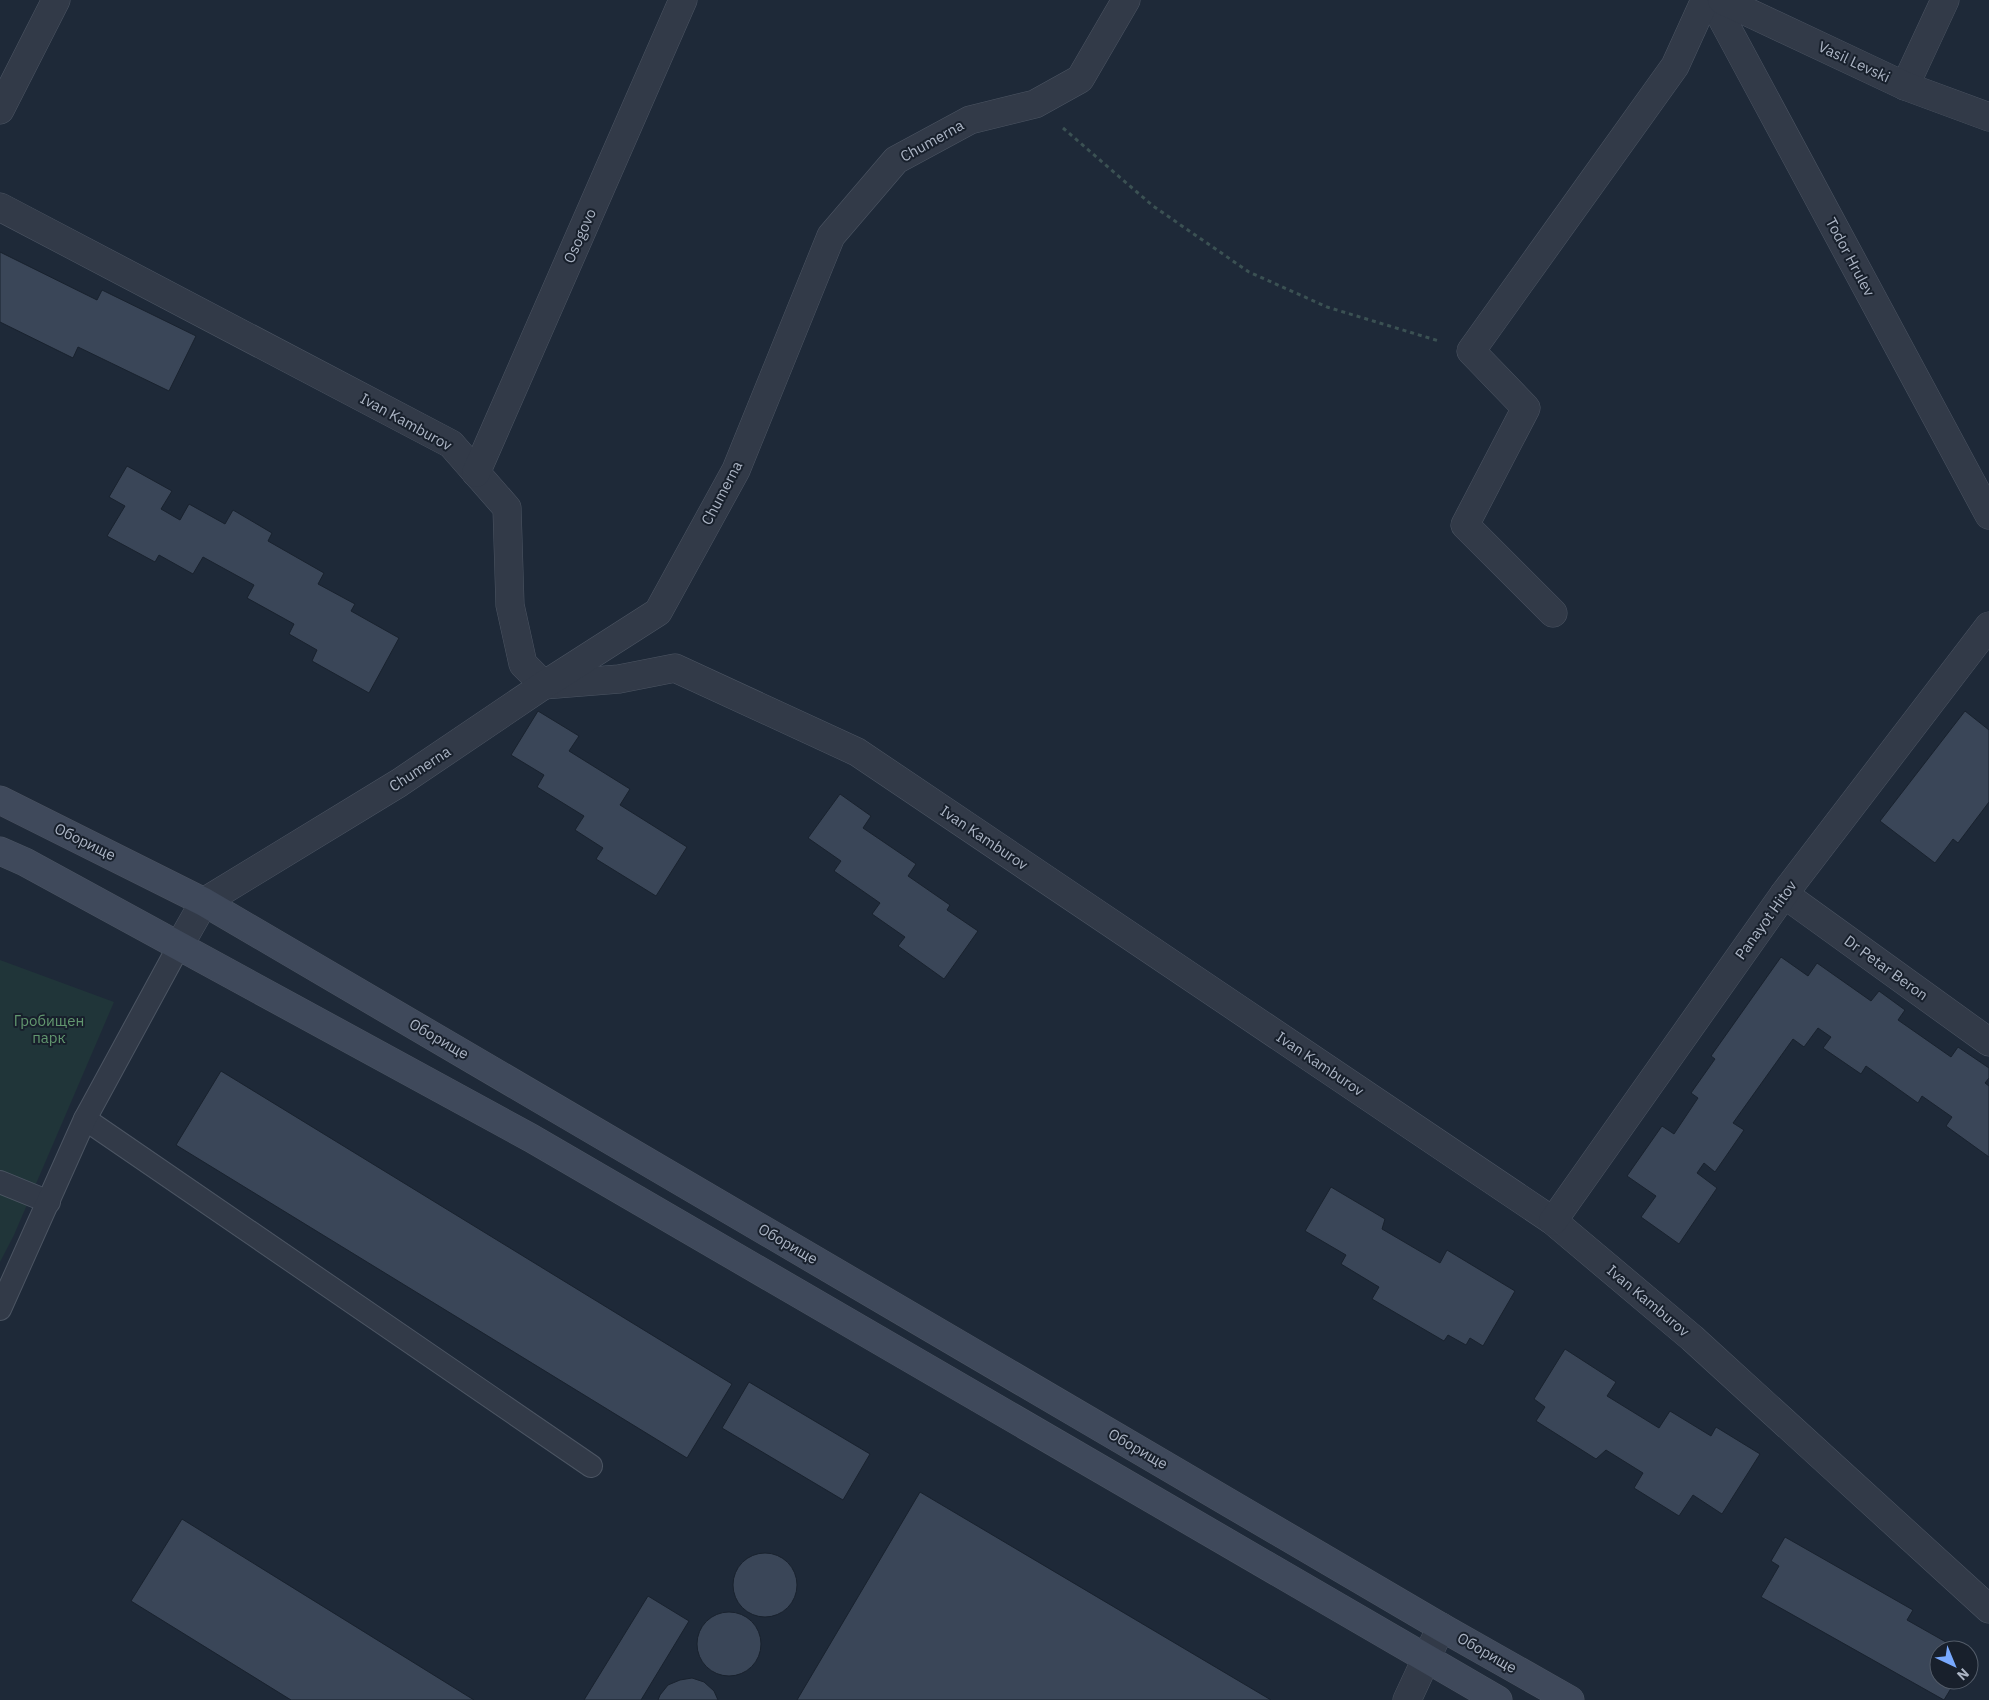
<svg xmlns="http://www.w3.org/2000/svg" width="1989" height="1700" font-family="'IBM Plex Sans',sans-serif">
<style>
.green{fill:#203539}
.building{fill:#3a4658;stroke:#19222e}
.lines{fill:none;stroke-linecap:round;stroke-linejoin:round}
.service-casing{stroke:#4c5563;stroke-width:24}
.minor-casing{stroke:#4c5563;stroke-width:29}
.tertiary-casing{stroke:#4c5563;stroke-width:29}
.secondary-casing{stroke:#4c5563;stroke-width:29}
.path{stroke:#3b5153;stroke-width:3;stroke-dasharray:4 4;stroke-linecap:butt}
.service{stroke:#323a48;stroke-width:22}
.minor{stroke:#323a48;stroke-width:28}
.tertiary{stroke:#323a48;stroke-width:28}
.secondary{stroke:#3f495b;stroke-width:28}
.labels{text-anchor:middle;stroke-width:4;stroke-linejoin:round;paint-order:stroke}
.street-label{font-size:15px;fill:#acb5c5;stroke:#18202c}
.park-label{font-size:15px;fill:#62976f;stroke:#18202c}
</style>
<rect width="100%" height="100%" fill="#1e2938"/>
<polygon class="green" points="0,960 114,1002 14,1235 0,1262"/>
<g class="building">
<polygon points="0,252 97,300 102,290 196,336 169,391 78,347 73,358 0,322"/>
<polygon points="127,466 172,491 161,509 180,520 189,504 225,524 233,510 272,533 268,541 324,573 318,584 355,604 351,611 399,638 369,693 312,661 317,650 289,634 294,624 247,598 254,585 203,557 193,574 159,555 155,562 107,536 125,506 109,497"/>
<polygon points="538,711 579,736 569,751 630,789 620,805 687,847 656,896 596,859 603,848 575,830 584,816 537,787 544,775 511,755"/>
<polygon points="1965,711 1989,730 1989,802 1958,843 1953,839 1935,863 1880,821"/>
<polygon points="840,794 871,816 863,828 916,864 908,876 950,905 947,910 978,931 944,979 898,946 905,937 872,914 880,903 834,871 841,861 808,838"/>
<polygon points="1781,957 1808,976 1817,963 1871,1001 1879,991 1905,1010 1898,1020 1951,1057 1958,1047 1989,1068 1989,1078 1985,1083 1989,1086 1989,1157 1946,1126 1952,1117 1922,1096 1918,1103 1866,1066 1861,1074 1823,1048 1831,1037 1818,1028 1804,1047 1793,1039 1733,1123 1744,1130 1715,1172 1704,1163 1697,1173 1717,1188 1679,1244 1641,1217 1656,1196 1627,1176 1662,1126 1674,1134 1698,1098 1691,1093 1715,1059 1711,1056"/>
<polygon points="221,1071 732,1384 687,1458 176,1145"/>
<polygon points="1331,1187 1385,1219 1382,1229 1440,1263 1447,1250 1515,1291 1483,1346 1470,1338 1466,1345 1448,1335 1444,1341 1372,1299 1379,1287 1341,1264 1346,1255 1305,1231"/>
<polygon points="1565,1349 1616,1382 1607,1396 1659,1428 1670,1411 1711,1436 1716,1427 1760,1454 1722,1514 1693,1495 1679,1516 1634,1488 1643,1473 1606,1450 1596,1459 1536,1421 1545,1407 1534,1399"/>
<polygon points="749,1382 870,1454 843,1500 722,1428"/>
<polygon points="920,1492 1271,1700 797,1700"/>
<polygon points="182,1519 474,1700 291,1700 131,1601"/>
<polygon points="1785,1537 1913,1610 1907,1620 1960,1650 1939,1650 1939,1680 1956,1680 1944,1700 1761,1597 1779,1566 1771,1561"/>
<circle cx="765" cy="1585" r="32"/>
<polygon points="648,1596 689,1621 641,1700 584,1700"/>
<circle cx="729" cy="1644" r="32"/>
<polygon points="692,1678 704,1682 714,1691 718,1700 658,1700 660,1695 668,1685 680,1680"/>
</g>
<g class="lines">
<defs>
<g id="service">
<polyline points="85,1119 591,1466"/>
<polyline points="0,1182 49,1202"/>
<polyline points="0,1309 85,1119 179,946"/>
</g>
<g id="minor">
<polyline points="1712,0 1989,515"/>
<polyline points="1905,86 1945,0"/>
<polyline points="0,110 56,0"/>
<polyline points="0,207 451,444 507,508 510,605 523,664 544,685 619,679 675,668 857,752 1553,1221 1692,1338 1989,1609"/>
<polyline points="476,473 683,0"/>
<polyline points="1553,613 1465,525 1526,408 1471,351 1675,66 1705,0"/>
<polyline points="1784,894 1989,1042"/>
<polyline points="179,946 204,902 399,783 544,685 658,612 736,470 831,236 896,160 970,120 1035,104 1080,79 1126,0"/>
<polyline points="1553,1221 1784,894 1989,626"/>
<polyline points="1407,1700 1441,1627"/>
</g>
<polyline id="tertiary" points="1722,0 1905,86 1989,117"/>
<g id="secondary">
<polyline points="0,800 204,902 1441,1627 1570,1700"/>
<polyline points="0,851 25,862 531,1138 1498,1700"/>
</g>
</defs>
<use href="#service" class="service-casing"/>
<use href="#minor" class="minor-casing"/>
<use href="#tertiary" class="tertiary-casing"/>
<use href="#secondary" class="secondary-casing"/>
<polyline class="path" points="1063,128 1153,206 1249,272 1327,307 1439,341"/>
<use href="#service" class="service"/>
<use href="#minor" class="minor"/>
<use href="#tertiary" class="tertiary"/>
<use href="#secondary" class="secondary"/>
</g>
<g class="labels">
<g class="street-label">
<text transform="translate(1854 62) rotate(25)" y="5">Vasil Levski</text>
<text transform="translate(932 141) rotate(-29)" y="5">Chumerna</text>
<text transform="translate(580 236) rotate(-66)" y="5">Osogovo</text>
<text transform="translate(1850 257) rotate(62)" y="5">Todor Hrulev</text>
<text transform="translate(406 422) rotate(29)" y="5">Ivan Kamburov</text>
<text transform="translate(722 493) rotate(-62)" y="5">Chumerna</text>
<text transform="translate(420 769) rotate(-33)" y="5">Chumerna</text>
<text transform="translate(984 838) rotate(34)" y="5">Ivan Kamburov</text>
<text transform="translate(85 842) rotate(26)" y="5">Оборище</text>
<text transform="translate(1766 920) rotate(-54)" y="5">Panayot Hitov</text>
<text transform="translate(1886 968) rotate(36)" y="5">Dr Petar Beron</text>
<text transform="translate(439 1039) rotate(30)" y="5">Оборище</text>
<text transform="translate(1320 1064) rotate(34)" y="5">Ivan Kamburov</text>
<text transform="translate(788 1244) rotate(30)" y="5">Оборище</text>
<text transform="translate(1648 1301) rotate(40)" y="5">Ivan Kamburov</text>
<text transform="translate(1138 1449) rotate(30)" y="5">Оборище</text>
<text transform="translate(1487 1653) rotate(30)" y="5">Оборище</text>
</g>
<g class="park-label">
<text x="49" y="1026">Гробищен<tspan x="49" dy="17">парк</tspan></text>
</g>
</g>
<g transform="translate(1954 1665) rotate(136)"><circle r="24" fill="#18202c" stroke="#535c69"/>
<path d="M0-4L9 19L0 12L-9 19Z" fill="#78a9fe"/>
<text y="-8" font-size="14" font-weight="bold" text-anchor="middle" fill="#acb5c5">N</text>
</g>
</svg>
